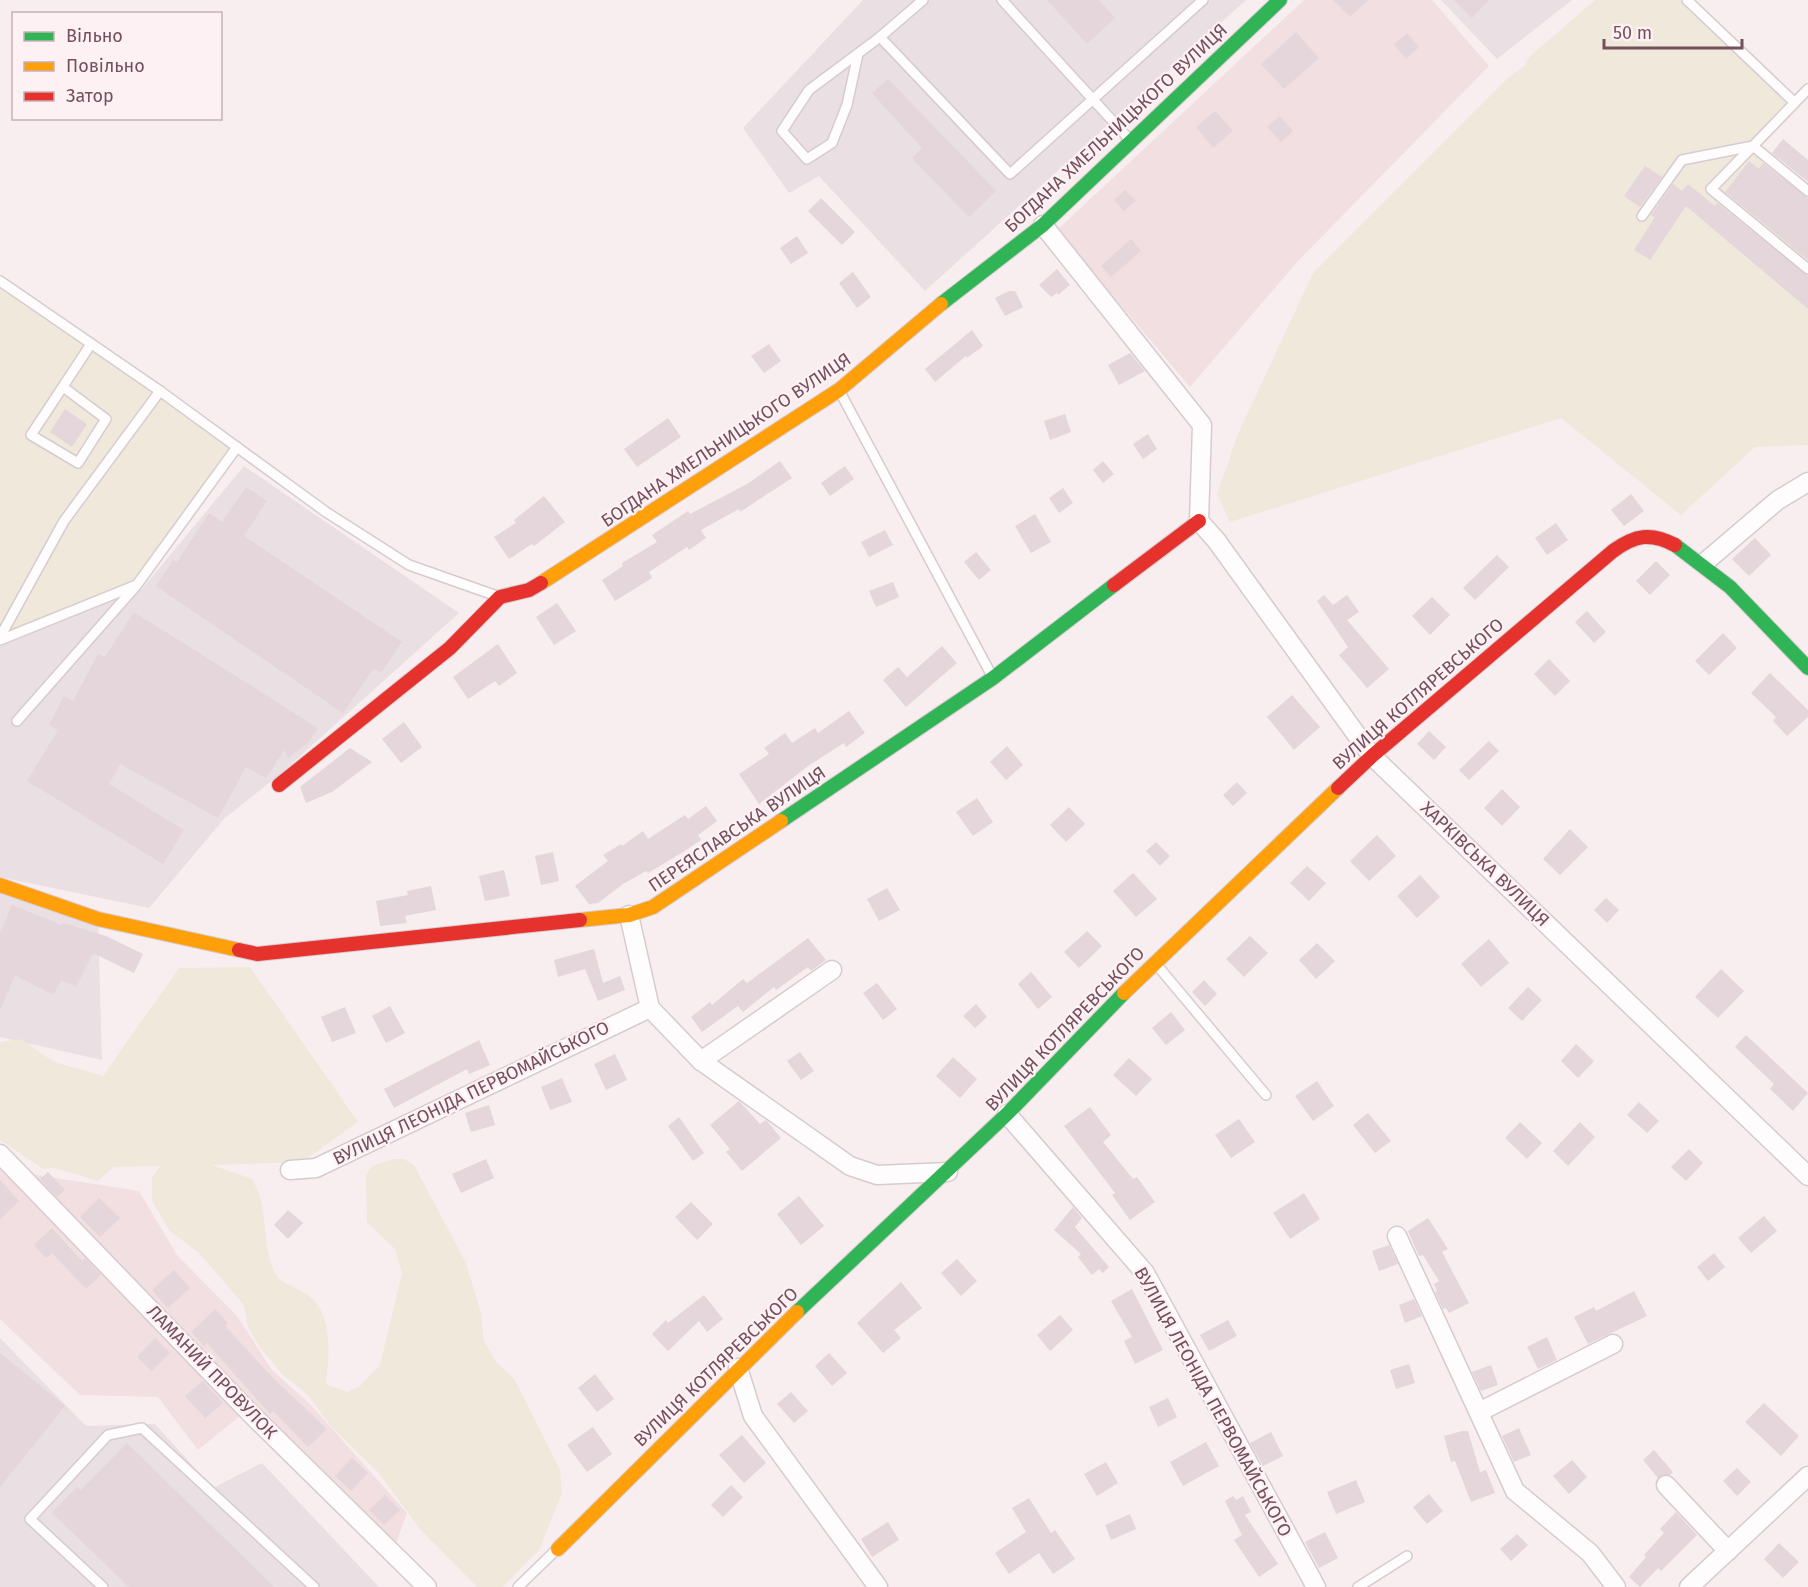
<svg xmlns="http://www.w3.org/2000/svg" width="1808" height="1587" font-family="'Fira Sans',sans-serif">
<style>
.residential{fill:#f1dfe2}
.industrial{fill:#eadfe2}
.green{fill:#efe8db}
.building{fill:#e4d6da}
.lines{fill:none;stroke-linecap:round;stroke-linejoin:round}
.lane-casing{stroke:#d6cccf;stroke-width:12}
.street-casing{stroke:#d6cccf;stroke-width:21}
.fast-casing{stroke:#d7cbcf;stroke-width:16}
.slow-casing{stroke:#d7cbcf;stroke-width:16}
.jam-casing{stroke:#d7cbcf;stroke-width:16}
.lane{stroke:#fefcfd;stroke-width:9}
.street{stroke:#fefcfd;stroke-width:18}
.fast{stroke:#30b455;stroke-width:14}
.slow{stroke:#ff9f0a;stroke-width:14}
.jam{stroke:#e5322d;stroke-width:14}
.labels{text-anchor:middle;stroke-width:4.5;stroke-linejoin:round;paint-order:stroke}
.street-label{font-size:18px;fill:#74505e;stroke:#fdf1f3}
</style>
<rect width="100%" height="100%" fill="#f8eef0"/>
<g class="residential">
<polygon points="1304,0 1432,0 1489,66 1298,261 1190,387 1057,230"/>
<polygon points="0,1166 5,1170 139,1191 177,1255 237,1316 272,1370 310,1404 407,1513 395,1546 251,1407 198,1450 158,1397 80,1395 0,1319"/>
</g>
<g class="industrial">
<polygon points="863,0 1246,0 925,291 819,176 789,193 743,128"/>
<polygon points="1441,0 1572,0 1497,59"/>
<polygon points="244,466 459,613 279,775 224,819 149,908 0,877 0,640 141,590"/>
<polygon points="0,885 98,919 102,1060 0,1037"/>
<polygon points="0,1338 86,1426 155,1424 213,1488 262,1463 379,1587 0,1587"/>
</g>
<g class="green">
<polygon points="1595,0 1687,0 1794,102 1753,146 1808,192 1808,445 1755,447 1681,515 1561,418 1230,522 1217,494 1238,434 1313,273 1507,79 1525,65 1529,57"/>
<polygon points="0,284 237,447 136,586 0,640"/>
<path d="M250,967L358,1122L302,1162L212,1165L252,1179C256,1187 261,1196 262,1205C266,1227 265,1248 273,1269C279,1285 297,1286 309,1296C334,1315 329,1357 326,1384L347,1392L359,1387L380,1365L402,1273L395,1249L367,1222L366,1175L372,1166L393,1159H404L414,1165L466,1263L481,1314L484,1341L496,1362L515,1380L560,1470L562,1493L539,1550L503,1587H477L419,1528L378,1472L332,1428L308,1395L282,1374L261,1349L248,1327L244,1305L199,1253L170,1231L152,1201V1178L160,1166L113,1167L98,1181L55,1168L43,1169L0,1140V1042L21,1039L54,1062L103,1076L179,968Z"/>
</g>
<g class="building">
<polygon points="1047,0 1099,0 1115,18 1087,44"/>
<polygon points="1333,0 1368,0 1350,17"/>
<polygon points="1454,0 1489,0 1472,18"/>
<polygon points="1296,32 1319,58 1284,89 1261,64"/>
<polygon points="1407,33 1419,47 1406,59 1394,44"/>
<polygon points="888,79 996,191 969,217 912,158 922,148 872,93"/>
<polygon points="1215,111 1233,131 1213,148 1196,127"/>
<polygon points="1280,116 1293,131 1281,142 1267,127"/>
<polygon points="1783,139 1808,160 1808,182 1772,153"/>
<polygon points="1749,161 1759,169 1763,163 1808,198 1808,260 1725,192"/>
<polygon points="1645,166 1662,177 1640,207 1624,196"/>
<polygon points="1673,184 1682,191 1688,184 1715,206 1717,203 1808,276 1808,309 1686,206 1650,260 1634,250 1655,217 1651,215"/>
<polygon points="1125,190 1136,201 1124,211 1114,200"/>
<polygon points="821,198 855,232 842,245 808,211"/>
<polygon points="797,236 808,253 791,264 780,248"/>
<polygon points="1131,239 1141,251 1111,277 1101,266"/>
<polygon points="1057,269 1070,285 1058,295 1057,293 1051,297 1039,285"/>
<polygon points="853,272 871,297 857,308 839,283"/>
<polygon points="1009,291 1015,291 1023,307 1005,316 995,298"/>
<polygon points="972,330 983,346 967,358 966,356 935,382 925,369"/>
<polygon points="769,344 781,361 764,373 751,356"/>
<polygon points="1130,353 1145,371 1119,385 1108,365"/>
<polygon points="65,409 87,424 72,447 50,432"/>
<polygon points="1065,414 1071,432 1050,440 1044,421"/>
<polygon points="668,418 681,437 637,467 624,449"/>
<polygon points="1148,434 1157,449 1143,459 1133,444"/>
<polygon points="780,461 792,478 740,512 739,509 701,530 706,538 689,550 687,547 649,572 652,578 615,601 602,580 623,566 622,563 657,542 652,535 688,511 690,514 747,484"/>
<polygon points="1103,461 1114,474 1103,483 1093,470"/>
<polygon points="845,466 854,479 830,496 821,483"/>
<polygon points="246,487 267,501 244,536 402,642 381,673 374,668 343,713 156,586 173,560 177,562 209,513 222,522"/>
<polygon points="1063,488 1073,503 1059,513 1049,498"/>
<polygon points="1631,494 1644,511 1624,526 1611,510"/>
<polygon points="544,496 565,522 534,546 532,544 509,559 494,537 516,523 514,520"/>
<polygon points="1035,514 1051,542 1031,553 1015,526"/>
<polygon points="1556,523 1568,540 1547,555 1535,538"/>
<polygon points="885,530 893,545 869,557 861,542"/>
<polygon points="1755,538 1771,555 1749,576 1732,559"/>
<polygon points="976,552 991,570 979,580 964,562"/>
<polygon points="1497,555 1509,567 1475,600 1463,588"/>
<polygon points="1656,561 1670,575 1650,595 1636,581"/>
<polygon points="893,582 899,597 876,607 869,591"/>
<polygon points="1324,595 1333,605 1347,595 1359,612 1347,620 1389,669 1367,688 1339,655 1348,647 1317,601"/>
<polygon points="1432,597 1450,615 1430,635 1412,616"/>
<polygon points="557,603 576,631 554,645 536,617"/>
<polygon points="1587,611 1606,632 1594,643 1575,622"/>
<polygon points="134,612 318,728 309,742 288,758 285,749 266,778 246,767 218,818 120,764 109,784 184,830 163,864 27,781 58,730 49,725 64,696 73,701 98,654 105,657"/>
<polygon points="1723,633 1737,648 1709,675 1695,661"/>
<polygon points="498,644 517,673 499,686 495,681 468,699 453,677"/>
<polygon points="942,646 957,663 906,707 883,680 898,667 907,677"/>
<polygon points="1549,659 1570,681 1555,696 1534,674"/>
<polygon points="1770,673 1808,710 1808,717 1787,736 1773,721 1776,717 1751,693"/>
<polygon points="1292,695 1320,727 1294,750 1267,717"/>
<polygon points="849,711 865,733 846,747 844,743 808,766 759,804 739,774 769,754 764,748 785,733 792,743 815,728 818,733"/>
<polygon points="404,722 422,747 401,763 382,739"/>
<polygon points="1429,731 1446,747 1434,760 1417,744"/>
<polygon points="1489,741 1499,751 1469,780 1459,770"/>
<polygon points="1007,746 1023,765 1006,780 990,762"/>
<polygon points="350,748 372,762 332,792 306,803 300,787"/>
<polygon points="1237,782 1247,793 1233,806 1223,795"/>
<polygon points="1502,789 1520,807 1502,826 1484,808"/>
<polygon points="977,798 993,822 973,836 956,812"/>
<polygon points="706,806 717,821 698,835 701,840 683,852 648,873 646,871 623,884 598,903 589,904 575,886 608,861 603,855 621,844 622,846 643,831 648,839 685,815 688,819"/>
<polygon points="1069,807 1085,824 1066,842 1050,825"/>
<polygon points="1570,829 1588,847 1560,875 1543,859"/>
<polygon points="1377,835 1396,856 1369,881 1350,861"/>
<polygon points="1156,842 1170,856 1160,866 1146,851"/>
<polygon points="553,852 559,881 541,885 535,856"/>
<polygon points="1307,866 1326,883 1309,901 1290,883"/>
<polygon points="504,870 510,896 485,901 479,876"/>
<polygon points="1133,873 1157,899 1136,917 1113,891"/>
<polygon points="1420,875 1440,897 1417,918 1397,896"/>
<polygon points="431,886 436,910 405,916 407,923 380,926 376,901 408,895 407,891"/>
<polygon points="887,888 900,910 879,921 867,899"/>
<polygon points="1606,898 1619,910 1607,923 1594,910"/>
<polygon points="12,905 62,925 63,923 106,936 143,954 134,973 93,953 76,987 61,980 53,995 15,975 0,1010 0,933"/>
<polygon points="1087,931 1102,946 1079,968 1064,952"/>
<polygon points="1250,936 1268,953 1244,977 1226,959"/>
<polygon points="808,938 826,960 811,971 808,967 776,990 774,987 743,1012 738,1006 702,1032 691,1017 710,1002 712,1005 743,979 747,983"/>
<polygon points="1489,939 1509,963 1481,987 1461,964"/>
<polygon points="1317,943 1335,961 1316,979 1299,960"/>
<polygon points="594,949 603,983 620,976 625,990 598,1001 585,969 558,977 554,960"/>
<polygon points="1721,969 1744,991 1718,1018 1695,997"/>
<polygon points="1031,972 1052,997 1038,1009 1018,984"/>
<polygon points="1204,980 1217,994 1205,1006 1192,992"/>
<polygon points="877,983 897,1009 883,1020 863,993"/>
<polygon points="1528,987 1542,1000 1522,1021 1508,1008"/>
<polygon points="976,1004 987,1017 975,1028 963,1016"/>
<polygon points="390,1006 405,1033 386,1043 372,1016"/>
<polygon points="345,1007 356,1033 332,1042 321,1017"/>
<polygon points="1171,1012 1185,1030 1166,1045 1152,1028"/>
<polygon points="1746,1035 1808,1093 1793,1111 1770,1089 1774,1084 1735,1047"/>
<polygon points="479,1040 490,1065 469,1074 467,1069 394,1108 384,1089"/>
<polygon points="1576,1044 1594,1061 1578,1078 1561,1061"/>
<polygon points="800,1052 814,1071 801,1080 787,1061"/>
<polygon points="615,1054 627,1080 606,1090 594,1064"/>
<polygon points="953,1057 977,1079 960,1098 936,1076"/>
<polygon points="1129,1058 1152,1079 1136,1096 1113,1075"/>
<polygon points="562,1078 572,1102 550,1110 541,1087"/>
<polygon points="1317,1081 1334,1106 1313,1121 1295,1096"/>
<polygon points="739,1101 760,1124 766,1120 781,1138 742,1171 726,1152 730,1149 710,1125"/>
<polygon points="1639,1102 1659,1121 1647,1133 1627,1115"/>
<polygon points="489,1105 495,1125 471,1132 465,1113"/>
<polygon points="1090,1107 1111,1135 1103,1142 1133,1179 1137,1177 1155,1202 1130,1220 1112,1195 1115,1193 1064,1126"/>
<polygon points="1368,1113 1391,1141 1375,1153 1353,1125"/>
<polygon points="679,1117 704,1153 693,1161 668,1126"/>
<polygon points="1239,1119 1255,1142 1231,1158 1215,1135"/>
<polygon points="1520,1122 1542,1143 1527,1159 1505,1138"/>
<polygon points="1580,1122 1595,1137 1568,1166 1553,1151"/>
<polygon points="1689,1149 1703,1163 1686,1181 1671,1167"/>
<polygon points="486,1159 494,1178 461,1193 452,1174"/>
<polygon points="48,1172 65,1190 57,1197 40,1179"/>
<polygon points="0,1180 19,1201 0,1219"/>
<polygon points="1304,1193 1320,1219 1290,1239 1273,1213"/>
<polygon points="799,1196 824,1226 801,1245 777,1214"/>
<polygon points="99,1198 120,1218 100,1237 80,1217"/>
<polygon points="691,1202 713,1224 697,1240 675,1217"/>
<polygon points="1073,1207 1082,1218 1075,1227 1109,1267 1103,1273 1099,1269 1092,1275 1078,1257 1081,1254 1054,1230"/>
<polygon points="288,1210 303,1223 288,1239 274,1225"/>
<polygon points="1764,1216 1777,1231 1751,1253 1738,1238"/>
<polygon points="1428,1218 1448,1249 1442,1252 1469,1303 1449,1313 1446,1308 1443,1309 1435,1292 1437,1291 1434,1284 1439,1281 1423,1255 1419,1256 1408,1231"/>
<polygon points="52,1228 82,1261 85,1258 101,1275 86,1289 52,1253 46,1258 34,1245"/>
<polygon points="1389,1245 1398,1264 1379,1271 1372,1251"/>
<polygon points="1714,1253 1725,1267 1708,1281 1697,1267"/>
<polygon points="957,1259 977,1281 961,1296 941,1273"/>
<polygon points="174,1270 190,1288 168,1308 152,1290"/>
<polygon points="901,1282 922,1308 894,1330 901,1338 883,1353 857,1323"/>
<polygon points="1132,1289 1163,1350 1135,1364 1124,1341 1132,1337 1111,1301"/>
<polygon points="1634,1291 1647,1316 1588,1344 1574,1317 1594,1307 1596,1311"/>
<polygon points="704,1295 723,1319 707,1332 699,1321 668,1351 652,1334 666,1320 668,1323"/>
<polygon points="1414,1299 1422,1316 1405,1323 1399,1305"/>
<polygon points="215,1309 228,1323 225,1326 273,1378 327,1429 308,1447 273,1411 270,1414 207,1343 204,1346 191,1332"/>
<polygon points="1060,1315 1073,1330 1050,1351 1037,1335"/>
<polygon points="1228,1320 1237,1336 1209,1351 1200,1335"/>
<polygon points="1547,1337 1557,1360 1538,1369 1527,1347"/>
<polygon points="155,1338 170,1353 152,1371 137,1357"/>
<polygon points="0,1353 65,1406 0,1487"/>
<polygon points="829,1353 847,1373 832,1386 815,1366"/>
<polygon points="1409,1364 1415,1383 1396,1389 1390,1370"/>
<polygon points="1491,1365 1498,1385 1481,1391 1472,1372"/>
<polygon points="595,1374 614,1399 597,1412 578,1388"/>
<polygon points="203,1381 223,1403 205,1418 185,1396"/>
<polygon points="791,1392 808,1411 794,1423 777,1404"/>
<polygon points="1168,1398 1177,1417 1158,1427 1149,1407"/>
<polygon points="1764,1403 1799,1436 1781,1456 1745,1422"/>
<polygon points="593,1427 612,1454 587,1472 567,1445"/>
<polygon points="1519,1428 1531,1455 1514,1462 1502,1436"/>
<polygon points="1462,1431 1468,1431 1480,1472 1486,1470 1495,1493 1471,1502 1455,1461 1451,1462 1444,1436"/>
<polygon points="1271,1432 1283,1456 1263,1466 1250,1443"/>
<polygon points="742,1435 766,1463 744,1483 719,1455"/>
<polygon points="1206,1442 1219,1466 1183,1486 1170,1462"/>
<polygon points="127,1443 274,1587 129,1587 52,1513 77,1487 81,1490"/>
<polygon points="1654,1450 1673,1472 1670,1475 1658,1478 1643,1460"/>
<polygon points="352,1458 368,1473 351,1491 335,1476"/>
<polygon points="1572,1460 1587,1477 1569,1494 1553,1476"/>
<polygon points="1106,1462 1118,1483 1097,1496 1084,1474"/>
<polygon points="1737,1468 1751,1482 1737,1496 1723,1481"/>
<polygon points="1356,1480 1365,1502 1336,1514 1327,1492"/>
<polygon points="731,1485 743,1497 723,1517 711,1505"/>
<polygon points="1429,1494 1443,1511 1427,1524 1413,1507"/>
<polygon points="385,1495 400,1510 384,1525 369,1510"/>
<polygon points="1233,1496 1236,1500 1243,1496 1251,1512 1245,1515 1278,1564 1259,1577 1234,1540 1242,1535 1225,1501"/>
<polygon points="1029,1498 1051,1533 1055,1530 1075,1559 1053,1574 1039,1553 1009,1574 995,1553 1026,1532 1012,1508"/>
<polygon points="1676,1512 1697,1535 1661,1571 1658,1568 1640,1587 1629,1577 1646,1557 1644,1555 1664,1533 1660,1529"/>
<polygon points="1130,1514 1136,1529 1111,1540 1105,1525"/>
<polygon points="888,1522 899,1540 872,1557 861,1539"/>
<polygon points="1325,1532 1338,1558 1319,1568 1305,1542"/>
<polygon points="1517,1534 1528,1545 1511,1561 1500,1549"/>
<polygon points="1779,1543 1799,1562 1783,1578 1764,1559"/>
</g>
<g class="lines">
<defs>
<g id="lane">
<polyline points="923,0 880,37 1010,174 1203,0"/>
<polyline points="1002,0 1130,140"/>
<polyline points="1687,0 1794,102"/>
<polyline points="858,54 847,105 832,143 807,159 782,131 809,90 880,37"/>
<polyline points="1808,191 1753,146 1711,189 1808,269"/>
<polyline points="1642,216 1682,160 1753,146 1808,89"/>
<polyline points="0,281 160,391"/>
<polyline points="63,387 106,419 78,463 31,435 91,344"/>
<polyline points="840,392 992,676"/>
<polyline points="0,637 64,521 160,391 326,512 409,565 497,596"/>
<polyline points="0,640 134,586"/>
<polyline points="17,721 136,586 237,447"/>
<polyline points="1156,964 1266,1095"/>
<polyline points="103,1587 30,1519 108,1435 142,1428 314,1587"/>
<polyline points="518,1587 556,1550"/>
<polyline points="1358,1587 1407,1556"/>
</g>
<g id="street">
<polyline points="1043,225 1202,425 1199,521 1216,540 1372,756 1808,1176"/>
<polyline points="1704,563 1778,500 1808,482"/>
<polyline points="629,915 650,1008 701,1061 850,1166 877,1175 948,1172"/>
<polyline points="701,1061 832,970"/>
<polyline points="1007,1114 1145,1273 1316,1587"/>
<polyline points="0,1154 252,1415 427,1587"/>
<polyline points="290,1170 316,1168 650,1008"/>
<polyline points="1397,1236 1515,1491 1590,1553 1616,1587"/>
<polyline points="738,1368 753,1416 878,1587"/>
<polyline points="1479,1412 1613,1344"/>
<polyline points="1666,1485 1728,1551"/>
<polyline points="1689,1587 1808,1476"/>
</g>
<g id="fast">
<polyline points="941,304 1043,225 1280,0"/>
<polyline points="1675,545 1730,587 1808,668"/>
<polyline points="781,821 993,678 1114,585"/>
<polyline points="797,1312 1007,1114 1124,993"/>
</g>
<g id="slow">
<polyline points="541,583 839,390 941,304"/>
<polyline points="0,885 98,919 239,950"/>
<polyline points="580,920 629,915 653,907 781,821"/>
<polyline points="1124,993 1338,788"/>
<polyline points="558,1549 797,1312"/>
</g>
<g id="jam">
<polyline points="1114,585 1199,521"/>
<polyline points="279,785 450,648 500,597 529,590 541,583"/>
<path d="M1338,788L1372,756L1613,551C1635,535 1651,532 1675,545"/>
<polyline points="239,950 257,954 580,920"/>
</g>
</defs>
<use href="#lane" class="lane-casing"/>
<use href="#street" class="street-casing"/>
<use href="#fast" class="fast-casing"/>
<use href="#slow" class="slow-casing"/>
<use href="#jam" class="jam-casing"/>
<use href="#lane" class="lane"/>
<use href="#street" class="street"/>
<use href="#fast" class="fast"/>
<use href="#slow" class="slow"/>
<use href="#jam" class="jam"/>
</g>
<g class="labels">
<g class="street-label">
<text transform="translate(1116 128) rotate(-43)" y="6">БОГДАНА ХМЕЛЬНИЦЬКОГО ВУЛИЦЯ</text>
<text transform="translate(726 440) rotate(-34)" y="6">БОГДАНА ХМЕЛЬНИЦЬКОГО ВУЛИЦЯ</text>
<text transform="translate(1418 694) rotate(-41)" y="6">ВУЛИЦЯ КОТЛЯРЕВСЬКОГО</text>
<text transform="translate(737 829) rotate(-34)" y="6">ПЕРЕЯСЛАВСЬКА ВУЛИЦЯ</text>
<text transform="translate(1485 864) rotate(44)" y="6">ХАРКІВСЬКА ВУЛИЦЯ</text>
<text transform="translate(1065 1029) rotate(-46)" y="6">ВУЛИЦЯ КОТЛЯРЕВСЬКОГО</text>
<text transform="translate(471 1093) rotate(-26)" y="6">ВУЛИЦЯ ЛЕОНІДА ПЕРВОМАЙСЬКОГО</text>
<text transform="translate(716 1367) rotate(-44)" y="6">ВУЛИЦЯ КОТЛЯРЕВСЬКОГО</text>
<text transform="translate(212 1372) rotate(46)" y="6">ЛАМАНИЙ ПРОВУЛОК</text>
<text transform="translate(1213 1402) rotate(61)" y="6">ВУЛИЦЯ ЛЕОНІДА ПЕРВОМАЙСЬКОГО</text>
</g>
</g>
<rect x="12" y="12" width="210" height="108" fill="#fdf1f3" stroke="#c6b1b7" stroke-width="1.5"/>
<rect x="24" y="32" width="30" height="9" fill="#30b455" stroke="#c6b1b7" stroke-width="1.5"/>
<text x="66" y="42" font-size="18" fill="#74505e">Вільно</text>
<rect x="24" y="62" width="30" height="9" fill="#ff9f0a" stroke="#c6b1b7" stroke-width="1.5"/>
<text x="66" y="72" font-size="18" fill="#74505e">Повільно</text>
<rect x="24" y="92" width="30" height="9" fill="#e5322d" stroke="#c6b1b7" stroke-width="1.5"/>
<text x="66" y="102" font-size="18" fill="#74505e">Затор</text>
<path d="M1604 39v9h138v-9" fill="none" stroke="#74505e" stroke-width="3"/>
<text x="1613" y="39" font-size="18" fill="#74505e" stroke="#fdf1f3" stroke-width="4.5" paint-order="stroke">50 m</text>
</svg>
